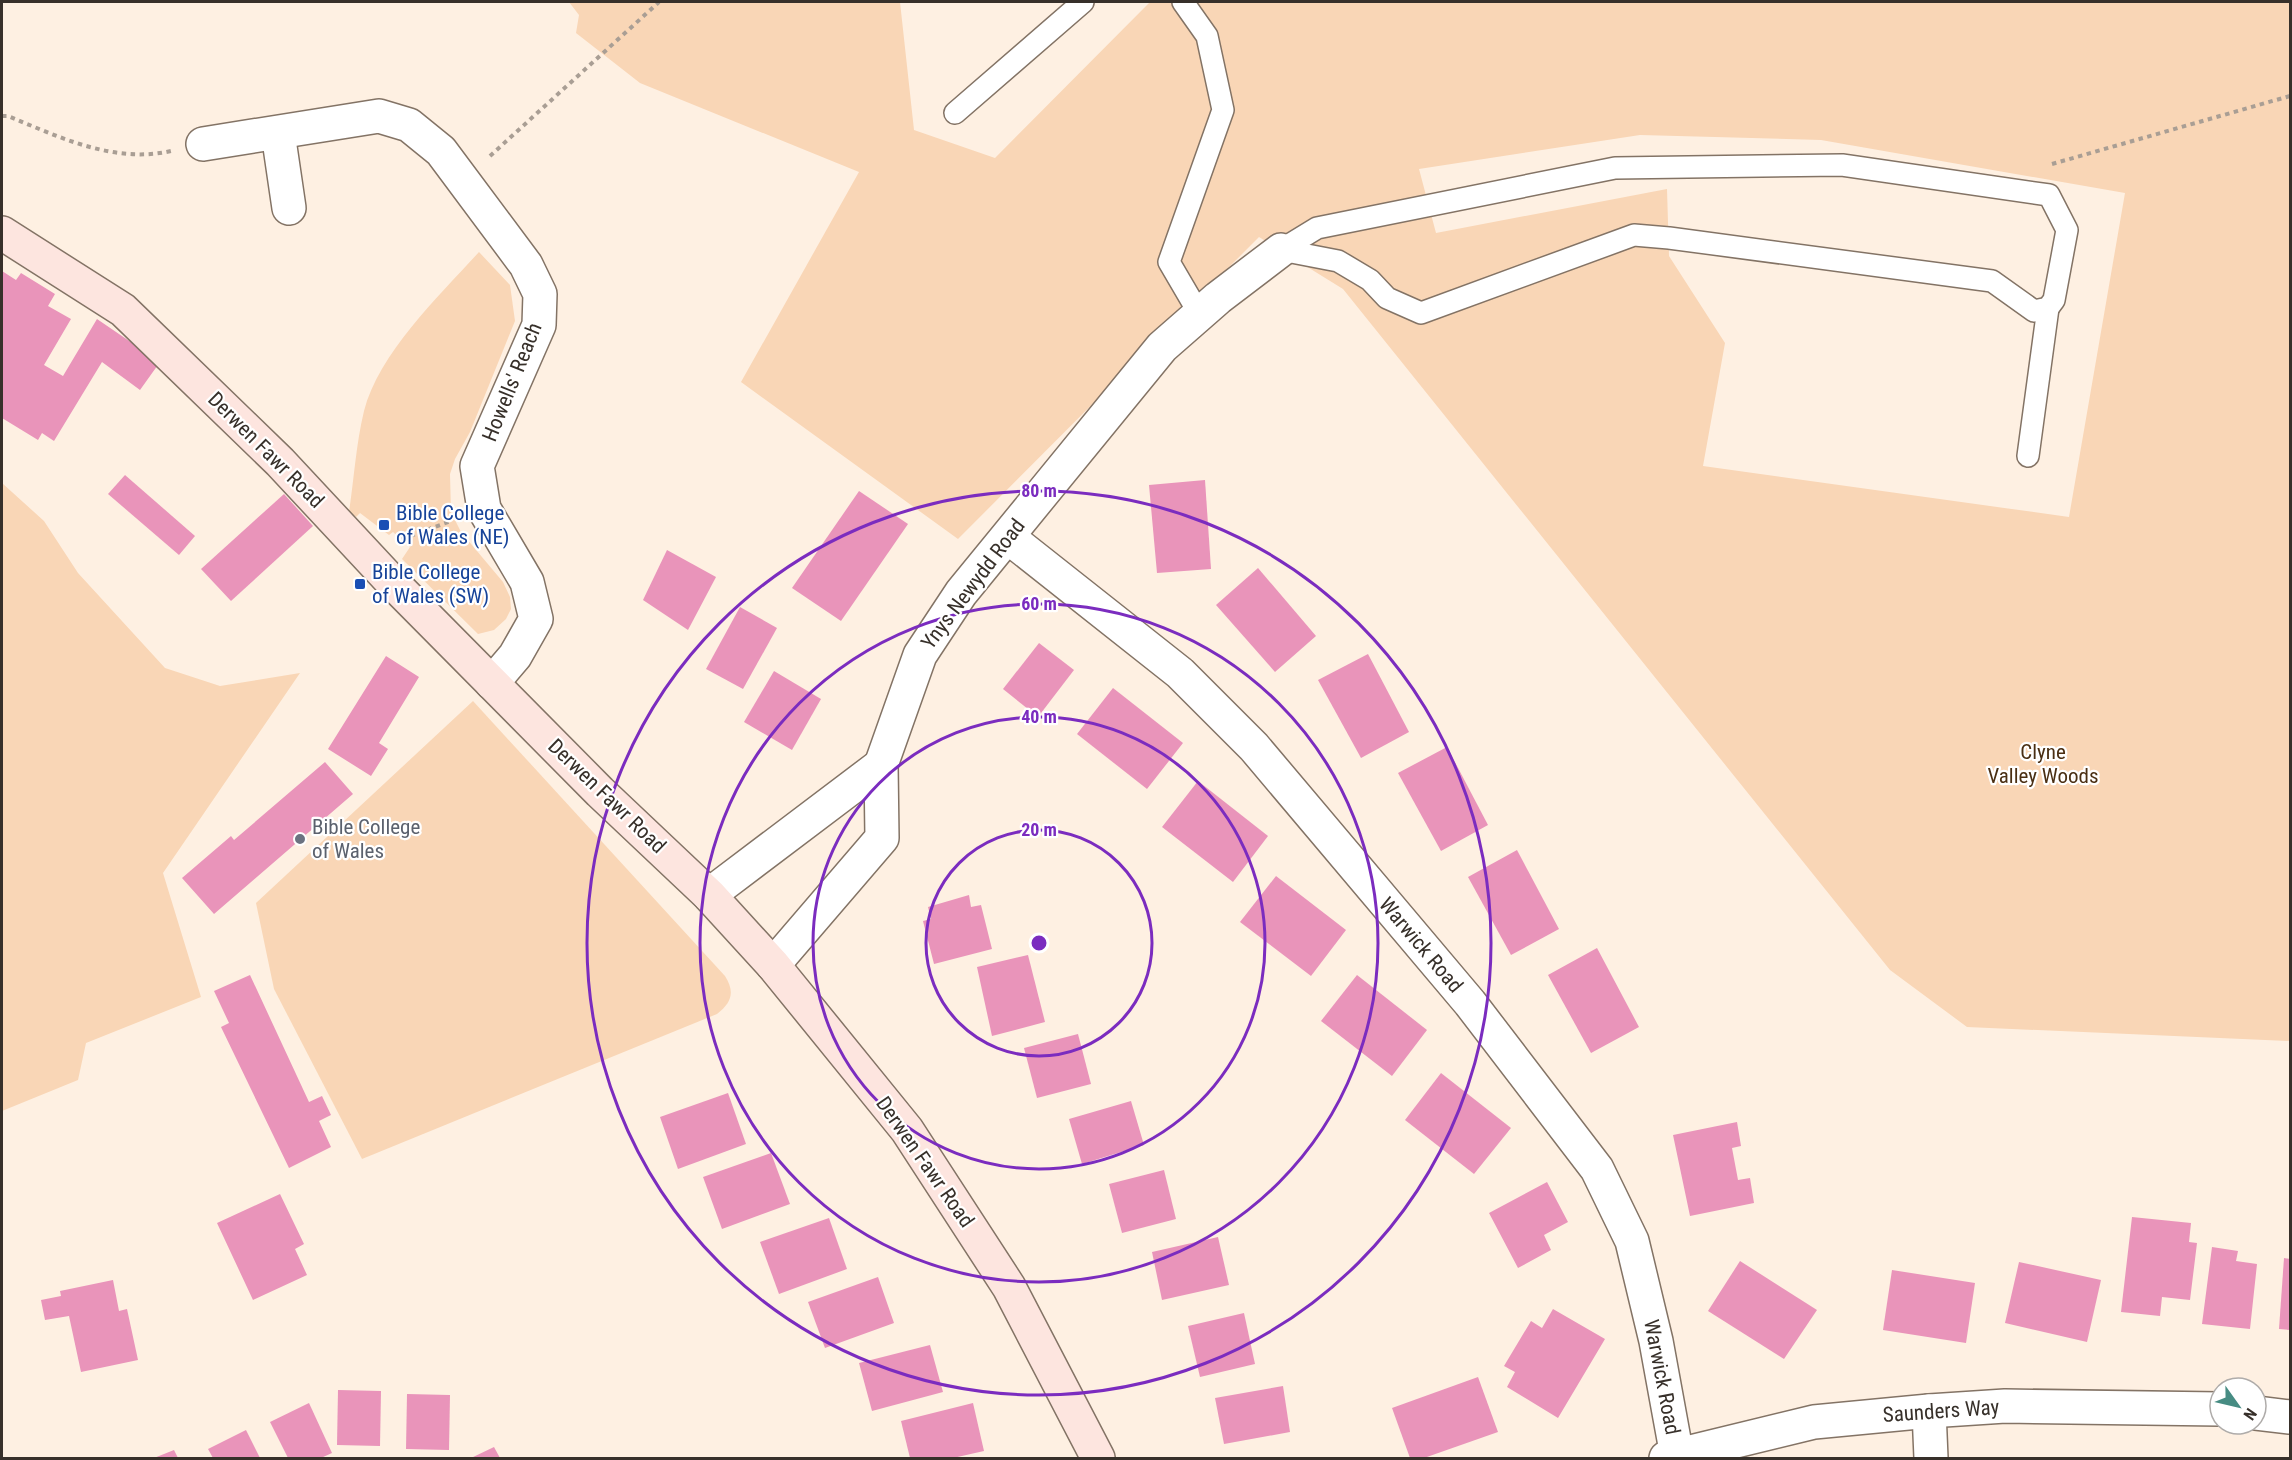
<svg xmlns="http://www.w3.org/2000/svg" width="2292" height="1460" font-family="'Roboto Condensed',sans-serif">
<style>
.green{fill:#f9d6b6;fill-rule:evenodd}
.building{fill:#e994ba}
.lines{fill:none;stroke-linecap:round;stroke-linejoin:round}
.lane-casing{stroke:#837365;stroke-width:24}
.street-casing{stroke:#837365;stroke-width:36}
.secondary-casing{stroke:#837365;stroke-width:36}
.path{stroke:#a99e94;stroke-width:4;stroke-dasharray:4.5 4.5;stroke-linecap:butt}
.lane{stroke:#fff;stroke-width:21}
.street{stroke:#fff;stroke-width:33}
.secondary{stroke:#fde5df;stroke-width:33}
.ring{fill:none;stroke:#7b2cbf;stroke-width:3}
.transit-dot{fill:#1a4fb4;stroke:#fff;stroke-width:2}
.worship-dot{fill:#6b7280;stroke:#fff;stroke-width:2}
.labels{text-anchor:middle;stroke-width:4.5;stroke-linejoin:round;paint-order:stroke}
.street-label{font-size:21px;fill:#37302a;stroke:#fff}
.transit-label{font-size:21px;fill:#164399;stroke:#fff;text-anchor:start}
.park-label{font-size:21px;fill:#4a2f13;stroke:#fff}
.worship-label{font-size:21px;fill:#5b616d;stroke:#fff;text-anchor:start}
.centre{fill:#7b2cbf;stroke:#fff;stroke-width:3}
.ring-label{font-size:18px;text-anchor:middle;font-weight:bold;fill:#7b2cbf;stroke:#fff;stroke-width:4.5;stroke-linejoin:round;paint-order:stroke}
</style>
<rect width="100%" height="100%" fill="#fef0e2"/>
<g class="green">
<path d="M569,2H900L914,130L995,158L1150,2H2290V1041L1967,1027L1890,970L1343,289L1259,237L958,539L741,382L859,172L640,83L576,33L579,15ZM1640,135L1821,140L2125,193L2069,517L1703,466L1725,343L1669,256L1667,189L1436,233L1419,169Z"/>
<path d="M479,252L510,285L515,321L470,432L455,459L450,474L451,512L461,532L503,582L510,597L511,609L506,619L494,630L478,634L402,559L410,547L393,532L389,535L360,513L356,517L349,512C354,479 356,444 364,411C379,353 439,296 479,252Z"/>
<polygon points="2,483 44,521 78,573 165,668 220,686 300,673 163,873 201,997 86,1043 78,1080 2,1111"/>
<path d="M473,701L725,976C735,992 732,1002 717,1014L362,1159L274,989L256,903Z"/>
</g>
<g class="building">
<polygon points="2,271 16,280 21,273 55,294 48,306 71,319 44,365 63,376 97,319 160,362 140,390 102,362 54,441 42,433 38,440 2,418"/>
<polygon points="125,475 195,536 179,555 108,494"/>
<polygon points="1205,480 1211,569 1157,573 1149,485"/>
<polygon points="859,491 908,524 841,621 792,588"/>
<polygon points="284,494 313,526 231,601 201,569"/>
<polygon points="667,550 716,577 688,630 643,600"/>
<polygon points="1258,568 1316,636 1275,672 1216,605"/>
<polygon points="740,607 777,628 743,689 706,669"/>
<polygon points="1039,643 1074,670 1038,717 1003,689"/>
<polygon points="1368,654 1409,732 1361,758 1318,680"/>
<polygon points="386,656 419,677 379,743 388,749 371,776 328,749"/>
<polygon points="774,671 821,699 792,750 744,722"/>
<polygon points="1113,688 1183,743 1147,789 1077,734"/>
<polygon points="1447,747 1488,825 1441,851 1398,773"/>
<polygon points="325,762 353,794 214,914 182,878 231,836 234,840"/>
<polygon points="1198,781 1268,836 1233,882 1162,827"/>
<polygon points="1517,850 1559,929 1511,955 1468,877"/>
<polygon points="1276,876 1346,930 1311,976 1240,922"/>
<polygon points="969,895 971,907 981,905 992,949 934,964 923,921 931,919 928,907"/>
<polygon points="1597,948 1639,1027 1591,1053 1548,975"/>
<polygon points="1028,955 1045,1022 992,1036 977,967"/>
<polygon points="250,975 309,1102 322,1096 331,1115 319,1121 331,1147 289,1168 221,1027 229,1023 214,991"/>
<polygon points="1357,975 1427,1030 1392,1076 1321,1021"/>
<polygon points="1078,1034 1091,1084 1037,1098 1024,1048"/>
<polygon points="1441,1073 1511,1128 1474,1174 1405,1120"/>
<polygon points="728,1093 746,1144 678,1169 660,1117"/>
<polygon points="1131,1101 1144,1145 1082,1164 1069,1119"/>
<polygon points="1737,1122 1741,1146 1732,1148 1738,1180 1750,1178 1754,1203 1690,1216 1673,1135"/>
<polygon points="771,1153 790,1204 722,1229 703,1177"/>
<polygon points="1164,1170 1176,1219 1122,1233 1109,1184"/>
<polygon points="1547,1182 1568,1222 1544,1235 1551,1250 1518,1268 1489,1213"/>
<polygon points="280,1194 304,1244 295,1249 307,1275 253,1300 217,1223"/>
<polygon points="2132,1217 2191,1223 2189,1242 2197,1243 2190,1300 2162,1297 2160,1316 2121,1312"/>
<polygon points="829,1218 847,1269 779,1294 760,1242"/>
<polygon points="1218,1237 1229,1285 1162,1300 1152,1252"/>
<polygon points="2212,1247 2238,1251 2236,1261 2257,1264 2250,1329 2202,1324"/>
<polygon points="2284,1258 2290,1259 2290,1330 2279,1329"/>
<polygon points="1740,1261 1817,1310 1784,1359 1708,1311"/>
<polygon points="2019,1262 2101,1280 2087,1342 2005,1323"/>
<polygon points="1892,1270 1975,1283 1966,1343 1883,1330"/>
<polygon points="878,1277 894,1323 825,1348 808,1302"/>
<polygon points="113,1280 119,1311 127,1309 138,1360 81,1372 69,1316 45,1320 41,1300 61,1296 60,1291"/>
<polygon points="1553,1309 1605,1339 1558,1418 1507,1387 1515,1372 1504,1366 1531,1321 1542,1328"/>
<polygon points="1244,1313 1255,1364 1200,1377 1188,1326"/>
<polygon points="930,1345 943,1392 872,1411 859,1363"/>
<polygon points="1478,1377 1498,1432 1424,1458 1410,1458 1392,1408"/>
<polygon points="1283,1386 1290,1432 1224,1444 1215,1398"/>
<polygon points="338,1390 381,1391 380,1446 337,1445"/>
<polygon points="407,1394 450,1395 449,1450 406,1449"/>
<polygon points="309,1403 332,1453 321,1458 288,1458 270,1422"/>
<polygon points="973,1403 984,1451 953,1458 910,1458 901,1421"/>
<polygon points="246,1430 260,1458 213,1458 208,1449"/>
<polygon points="494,1447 500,1458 471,1458"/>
<polygon points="174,1450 178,1458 154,1458"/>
</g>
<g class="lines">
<defs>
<g id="lane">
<polyline points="1183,2 1207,36 1223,110 1169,262 1200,315"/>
<polyline points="955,113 1083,2"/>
<polygon points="1842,165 2049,195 2067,230 2054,300 2048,308 2034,311 1992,281 1669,238 1634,235 1421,313 1387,298 1370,280 1338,261 1281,250 1317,228 1615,168"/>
<polyline points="2028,456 2048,308"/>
</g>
<g id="street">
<polyline points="278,133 289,208"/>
<polyline points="203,144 379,116 409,125 441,151 526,265 540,294 539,325 477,466 484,509 527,582 536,619 515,656 492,683"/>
<polyline points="1008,537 1180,673 1254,747 1470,1003 1597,1169 1632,1241 1656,1341 1677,1456"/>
<polyline points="709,895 881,765"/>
<polyline points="773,965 882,838 881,765 920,655 961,593 1162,347 1218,298 1281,250"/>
<polyline points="1929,1411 1931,1458"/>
<polyline points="2256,1413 2290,1417"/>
<polyline points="1666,1458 1814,1422 1929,1411 2005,1406 2220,1409"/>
</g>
<polyline id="secondary" points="2,233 123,310 280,462 390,580 600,792 709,895 773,965 907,1130 1009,1287 1098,1458"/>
</defs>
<use href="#lane" class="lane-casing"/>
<use href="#street" class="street-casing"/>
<use href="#secondary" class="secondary-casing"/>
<g class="path">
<path d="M2,116H8C59,137 114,164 171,151"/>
<polyline points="490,156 659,2"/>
<polyline points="2052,164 2290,96"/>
<polyline points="402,539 451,521"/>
</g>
<use href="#lane" class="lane"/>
<use href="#street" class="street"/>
<use href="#secondary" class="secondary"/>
</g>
<g class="ring">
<circle cx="1039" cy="943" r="113"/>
<circle cx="1039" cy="943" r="226"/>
<circle cx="1039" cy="943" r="339"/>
<circle cx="1039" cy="943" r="452"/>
</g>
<g class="transit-dot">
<rect x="378" y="519" width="12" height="12" rx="3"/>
<rect x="354" y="578" width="12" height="12" rx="3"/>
</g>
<circle class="worship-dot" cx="300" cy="839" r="6"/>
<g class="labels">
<g class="street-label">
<text transform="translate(512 382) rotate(-68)" y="7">Howells' Reach</text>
<text transform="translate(266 450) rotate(45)" y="7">Derwen Fawr Road</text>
<text transform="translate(973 584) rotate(-53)" y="7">Ynys Newydd Road</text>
<text transform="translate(607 796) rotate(44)" y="7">Derwen Fawr Road</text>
<text transform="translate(1421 945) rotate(50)" y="7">Warwick Road</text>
<text transform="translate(925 1162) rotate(55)" y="7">Derwen Fawr Road</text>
<text transform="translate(1662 1377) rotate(79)" y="7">Warwick Road</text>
<text transform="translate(1941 1411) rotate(-4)" y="7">Saunders Way</text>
</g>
<g class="transit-label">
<text x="396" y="520">Bible College<tspan x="396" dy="24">of Wales (NE)</tspan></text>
<text x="372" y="579">Bible College<tspan x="372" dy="24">of Wales (SW)</tspan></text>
</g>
<g class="park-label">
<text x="2043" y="759">Clyne<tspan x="2043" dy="24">Valley Woods</tspan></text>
</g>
<g class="worship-label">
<text x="312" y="834">Bible College<tspan x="312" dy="24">of Wales</tspan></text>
</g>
</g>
<circle cx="1039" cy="943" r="9" class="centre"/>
<g class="ring-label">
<text x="1039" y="497">80 m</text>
<text x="1039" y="610">60 m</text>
<text x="1039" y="723">40 m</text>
<text x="1039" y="836">20 m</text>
</g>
<rect width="2292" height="1460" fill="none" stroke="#37302a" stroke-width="6"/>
<g transform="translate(2238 1406) rotate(124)"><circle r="28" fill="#ffffff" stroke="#afacaa" stroke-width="1.5"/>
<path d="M0-4.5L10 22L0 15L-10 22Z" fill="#478c83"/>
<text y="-9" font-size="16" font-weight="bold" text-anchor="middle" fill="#37302a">N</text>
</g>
</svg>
